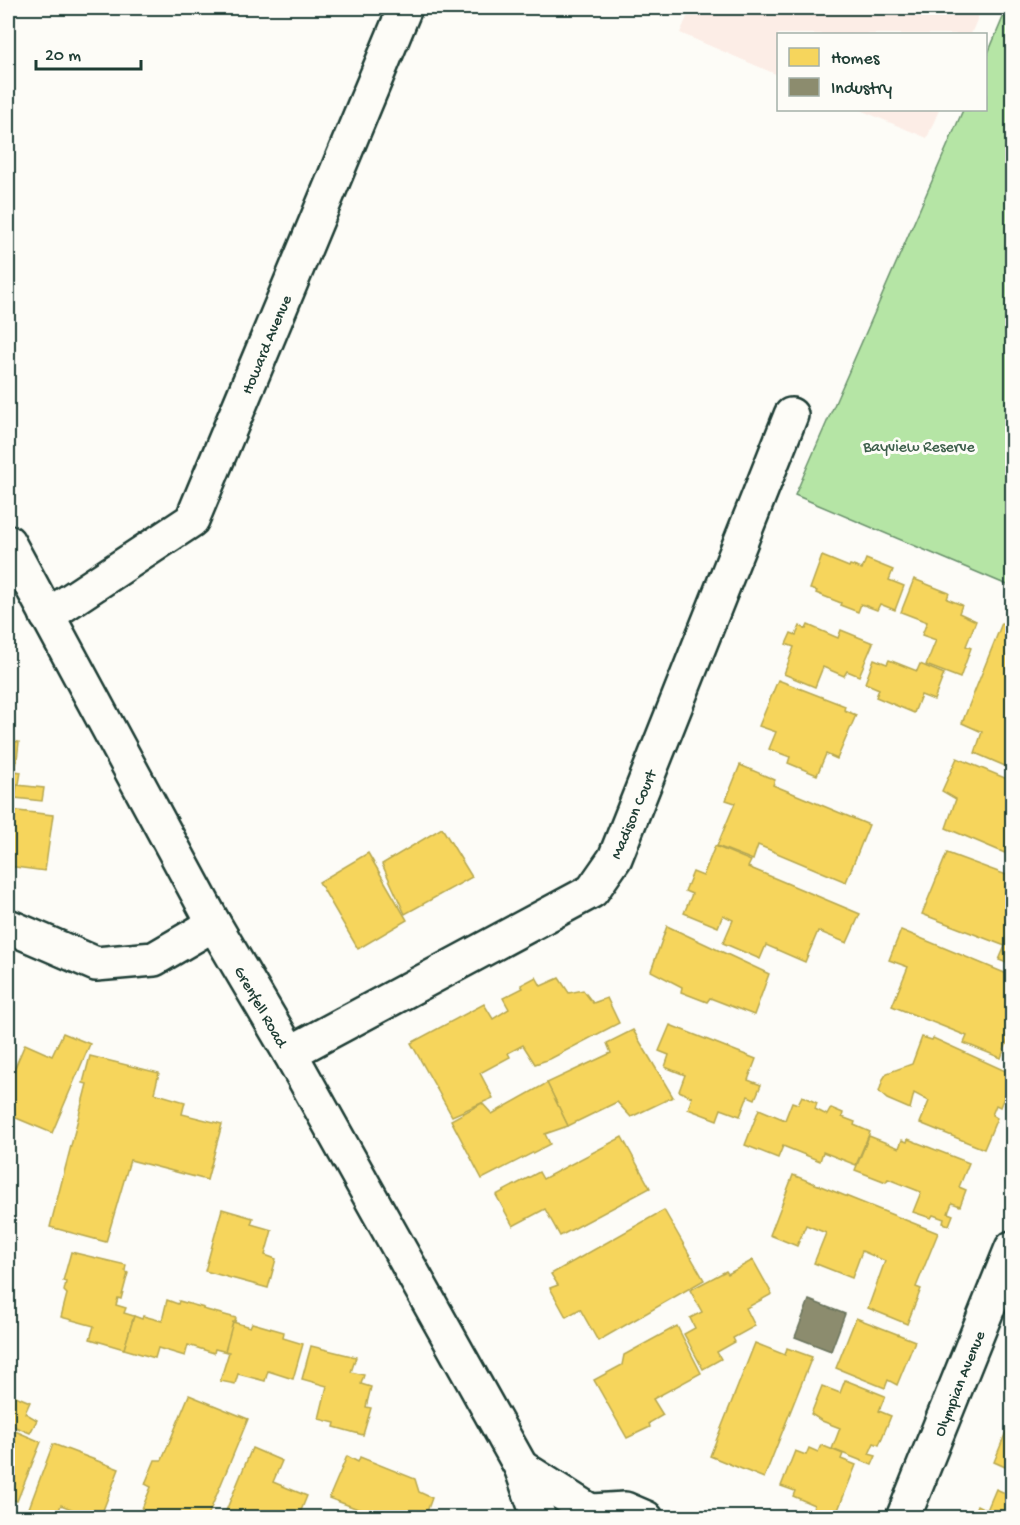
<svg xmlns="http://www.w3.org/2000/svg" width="1020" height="1525" font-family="'Gochi Hand',sans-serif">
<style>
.built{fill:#fcede6}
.green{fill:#b5e5a5;stroke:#6a916c;stroke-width:1.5}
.homes{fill:#f6d55c;stroke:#b6a750;stroke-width:1.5}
.industry{fill:#8c8c6e;stroke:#6b745d;stroke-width:1.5}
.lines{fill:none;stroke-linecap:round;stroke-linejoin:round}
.minor-casing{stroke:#1f3d34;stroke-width:38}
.minor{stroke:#fdfcf7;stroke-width:33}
.labels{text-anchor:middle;stroke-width:6;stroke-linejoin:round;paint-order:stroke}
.street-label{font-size:16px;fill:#1f3d34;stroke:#fdfcf7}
.park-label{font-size:16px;fill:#3d5f4b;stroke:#fdfcf7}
</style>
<rect width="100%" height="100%" fill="#fdfcf7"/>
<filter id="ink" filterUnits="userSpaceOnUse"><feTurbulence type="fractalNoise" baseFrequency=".0167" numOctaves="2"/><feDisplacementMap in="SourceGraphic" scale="12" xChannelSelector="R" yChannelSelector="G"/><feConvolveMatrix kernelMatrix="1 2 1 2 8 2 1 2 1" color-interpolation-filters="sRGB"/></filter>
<g filter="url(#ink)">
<g class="built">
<polygon points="691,8 982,8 971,34 778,34 778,75 680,33"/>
<polygon points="860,110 939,110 927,138"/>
</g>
<polygon class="green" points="1007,8 1012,8 1012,587 795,495 963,110 986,110 986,58"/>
<g class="homes">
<polygon points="822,556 849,567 850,565 862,569 866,559 893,570 889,580 904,586 895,610 880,604 877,610 861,604 858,612 840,605 841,603 816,593 817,591 810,589"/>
<polygon points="914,579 949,593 947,599 962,605 959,613 976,621 966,646 971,648 960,678 926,665 936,640 922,635 927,622 901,612"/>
<polygon points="1002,623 1012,627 1012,676 1009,684 1012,686 1012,769 975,753 982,732 962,723"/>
<polygon points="808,625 838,638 841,630 873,643 859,676 847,671 844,676 823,667 815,687 784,674 794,647 786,644 791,633 796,635 800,626 806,629"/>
<polygon points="874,659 887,664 889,660 917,671 920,664 944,674 934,700 921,695 914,713 876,697 879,689 865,683"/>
<polygon points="778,680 845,706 844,710 856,715 837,759 826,754 817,775 788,763 790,757 769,749 776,732 759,726"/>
<polygon points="8,740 19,742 16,768 8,767"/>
<polygon points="957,758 1012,781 1012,856 946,828 956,799 942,791"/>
<polygon points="740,765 775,780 773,785 869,825 846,882 758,845 753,860 717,846 735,803 726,800"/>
<polygon points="8,770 21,772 19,784 8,783"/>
<polygon points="17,785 44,788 42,801 15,798"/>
<polygon points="8,798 12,799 8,831"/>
<polygon points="9,810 53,815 45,871 8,866"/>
<polygon points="442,828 472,877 405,914 382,864"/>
<polygon points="715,846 751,861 748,867 860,914 847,943 818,931 805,962 766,945 760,959 723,943 733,920 723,915 718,927 684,913 692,894 685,891 693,872 703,876"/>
<polygon points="368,853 407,920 358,949 319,882"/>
<polygon points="947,853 1012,877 1012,965 999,960 1005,946 922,914"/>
<polygon points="667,926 769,974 754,1015 710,998 707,1002 681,992 682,987 651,971"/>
<polygon points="901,930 1012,976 1012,1033 1011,1032 1001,1058 964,1043 967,1036 892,1006 908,967 889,960"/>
<polygon points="536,977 541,986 559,978 569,993 583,990 593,1003 607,998 619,1023 550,1059 535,1064 523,1045 508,1053 510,1057 480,1073 493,1098 452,1116 411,1043 484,1004 493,1019 509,1009 503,998 523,988 521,985"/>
<polygon points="670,1025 756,1059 748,1080 761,1085 755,1099 748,1096 740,1116 721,1109 717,1120 688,1109 692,1097 679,1091 685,1075 665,1067 669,1055 659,1051"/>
<polygon points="633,1030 673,1097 631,1117 617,1102 568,1126 547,1083 611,1053 607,1043"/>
<polygon points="63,1033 90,1044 52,1133 9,1115 15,1100 8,1097 8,1084 25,1044 52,1056"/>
<polygon points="922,1037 932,1040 933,1038 1012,1074 1012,1078 1000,1107 996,1105 992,1115 997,1118 984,1149 920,1123 929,1101 914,1093 910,1109 887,1099 879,1092 883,1079 887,1073 912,1064"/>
<polygon points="90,1056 159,1073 154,1093 185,1102 182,1114 222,1124 207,1180 130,1160 106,1242 50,1227 87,1084 83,1083"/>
<polygon points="547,1083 568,1126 545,1134 550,1144 482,1179 451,1120 482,1103 492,1114"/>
<polygon points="802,1096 817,1103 815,1109 827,1115 831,1108 843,1113 842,1117 855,1122 854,1125 870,1132 856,1165 823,1152 820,1161 783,1146 778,1158 745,1145 759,1109 785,1120 792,1102 798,1104"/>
<polygon points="869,1136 899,1148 902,1140 907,1142 908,1139 969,1163 959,1187 966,1190 960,1206 952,1203 948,1213 953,1215 949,1225 943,1223 944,1219 933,1215 931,1218 913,1212 921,1192 888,1179 886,1182 855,1170"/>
<polygon points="622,1137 650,1188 560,1236 545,1209 513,1226 496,1195 539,1172 543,1179"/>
<polygon points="793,1175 938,1233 916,1287 921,1289 907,1324 868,1308 885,1261 862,1251 852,1278 814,1263 826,1233 806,1225 797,1246 770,1235"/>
<polygon points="222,1209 253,1218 251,1224 272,1230 265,1255 276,1259 268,1288 205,1271"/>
<polygon points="664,1210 704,1280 598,1341 580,1309 566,1317 550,1288 558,1285 551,1274"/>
<polygon points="71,1252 126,1265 125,1271 128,1273 121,1299 118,1298 116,1305 126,1308 124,1313 134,1316 124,1349 90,1339 94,1326 61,1317 67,1294 64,1291 66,1282 63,1281"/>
<polygon points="753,1260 772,1294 746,1308 755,1326 733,1338 735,1342 717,1352 721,1359 703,1369 684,1334 695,1328 690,1318 702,1312 690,1290 726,1271 728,1274"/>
<polygon points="167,1300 178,1304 179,1301 204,1308 203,1309 236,1318 227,1352 215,1349 214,1353 188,1345 185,1356 158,1348 155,1358 124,1349 134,1316 142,1319 143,1316 162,1321"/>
<polygon points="856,1318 915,1341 897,1385 888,1380 885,1388 836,1368"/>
<polygon points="233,1322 250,1327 252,1323 284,1332 283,1338 303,1344 293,1379 268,1371 265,1381 238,1374 235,1384 220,1381 229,1352 225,1351"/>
<polygon points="677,1326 701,1373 653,1399 663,1415 649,1423 650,1427 627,1438 594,1380 622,1365 624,1355"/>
<polygon points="755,1343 785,1355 787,1348 812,1357 764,1478 710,1456"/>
<polygon points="311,1346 356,1357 351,1372 364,1375 361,1384 371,1387 366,1407 371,1408 363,1435 334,1427 335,1423 319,1419 327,1386 302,1379"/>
<polygon points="845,1380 885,1396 879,1411 891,1416 879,1445 874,1443 869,1454 876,1456 872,1465 832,1449 840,1428 822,1421 811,1414 822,1386 840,1393"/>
<polygon points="8,1393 30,1402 25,1413 37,1420 30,1433 8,1424"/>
<polygon points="189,1395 248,1419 207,1518 138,1518 151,1487 145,1484 155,1460 162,1460"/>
<polygon points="1008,1427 1012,1428 1012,1470 994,1462"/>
<polygon points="8,1428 41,1442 17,1501 8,1498"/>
<polygon points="53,1444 119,1469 100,1518 94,1518 61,1505 56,1518 29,1508"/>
<polygon points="821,1445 843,1454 841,1459 856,1465 836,1515 831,1513 829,1518 812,1511 814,1505 793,1496 795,1491 781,1486 795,1451 806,1455 809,1448 818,1452"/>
<polygon points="252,1448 282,1461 273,1482 307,1496 298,1518 223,1518"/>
<polygon points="347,1456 358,1462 360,1457 415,1479 419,1492 432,1498 425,1517 426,1518 369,1518 371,1514 329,1498"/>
<polygon points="996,1489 1012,1496 1012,1518 972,1518 977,1505 987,1510"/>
</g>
<polygon class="industry" points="809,1300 845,1314 831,1351 795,1337"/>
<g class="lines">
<defs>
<g id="minor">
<polyline points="8,542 214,924 290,1053 521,1467 539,1518"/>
<polyline points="47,616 192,520 405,8"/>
<polyline points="8,926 96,964 154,959 214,924"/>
<polyline points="290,1053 592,891 615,858 791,415"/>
<polyline points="521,1467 587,1509"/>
<polyline points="592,1511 625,1509 646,1518"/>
<polyline points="903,1518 1012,1248"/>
</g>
</defs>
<use href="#minor" class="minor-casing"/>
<use href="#minor" class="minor"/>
</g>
</g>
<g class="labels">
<g class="street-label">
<text transform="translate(265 344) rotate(-67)" y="6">Howard Avenue</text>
<text transform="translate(632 814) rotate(-67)" y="6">Madison Court</text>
<text transform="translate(262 1006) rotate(60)" y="6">Grenfell Road</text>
<text transform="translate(958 1383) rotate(-68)" y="6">Olympian Avenue</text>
</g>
<g class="park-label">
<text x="919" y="451">Bayview Reserve</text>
</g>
</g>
<rect width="1020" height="1525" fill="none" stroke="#fdfcf7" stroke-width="30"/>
<rect x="15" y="15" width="990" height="1495" fill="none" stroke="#1f3d34" stroke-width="2" filter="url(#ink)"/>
<rect x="777" y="33" width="210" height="78" fill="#fdfcf7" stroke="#a4b0a9" stroke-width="1.5"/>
<rect x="789" y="48" width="30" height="18" fill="#f6d55c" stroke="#a4b0a9" stroke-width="1.5"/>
<text x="831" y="63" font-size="18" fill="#1f3d34">Homes</text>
<rect x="789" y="78" width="30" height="18" fill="#8c8c6e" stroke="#a4b0a9" stroke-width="1.5"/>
<text x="831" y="93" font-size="18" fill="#1f3d34">Industry</text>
<path d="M36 60v9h105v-9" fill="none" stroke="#1f3d34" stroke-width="3"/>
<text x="45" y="60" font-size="18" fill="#1f3d34" stroke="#fdfcf7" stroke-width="4.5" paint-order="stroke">20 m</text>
</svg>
